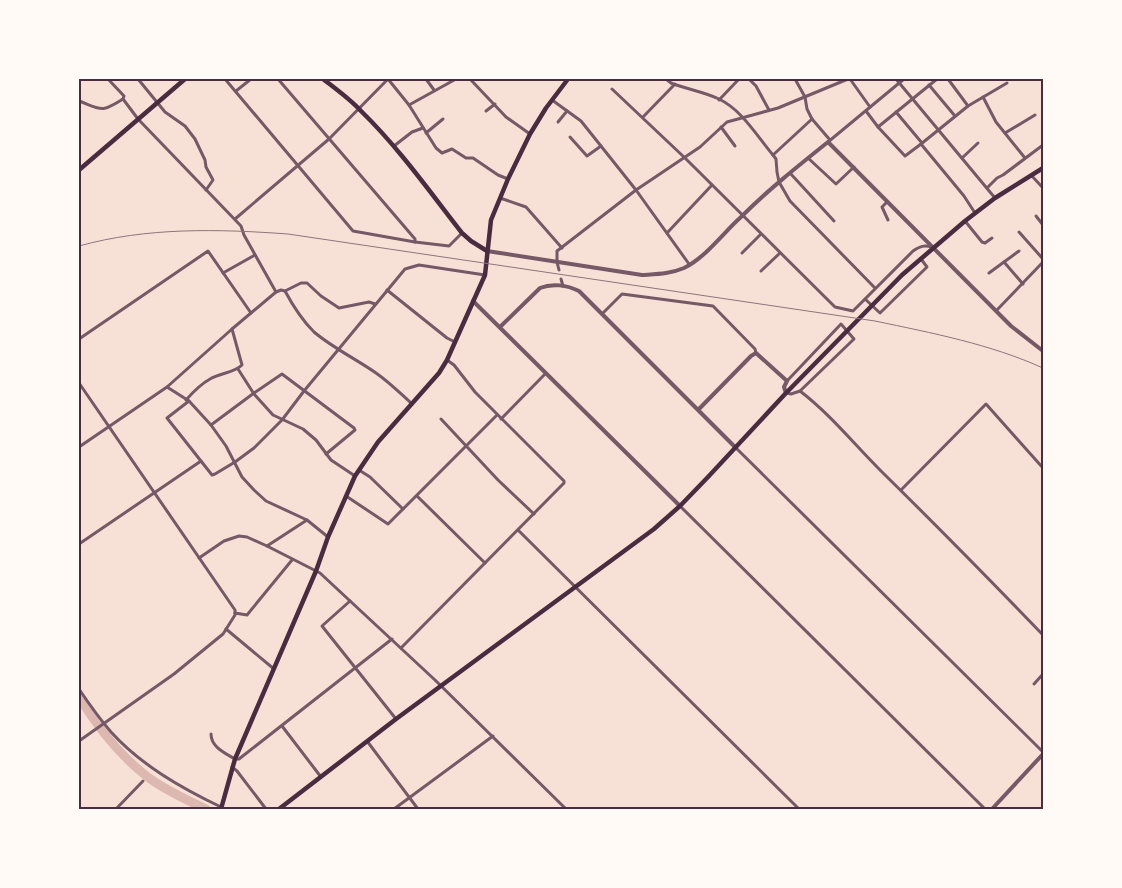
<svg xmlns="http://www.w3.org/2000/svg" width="1122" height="888" font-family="Helvetica,sans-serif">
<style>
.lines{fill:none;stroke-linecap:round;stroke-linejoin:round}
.river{stroke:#dcb8b0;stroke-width:9}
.minor{stroke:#755966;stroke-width:3}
.tertiary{stroke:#755966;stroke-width:4}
.secondary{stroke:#4a2c40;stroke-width:4.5}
.rail{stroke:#8f747c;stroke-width:1}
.neatline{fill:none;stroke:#4a2c40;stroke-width:2}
</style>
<rect width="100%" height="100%" fill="#f7e1d7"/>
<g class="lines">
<path class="river" d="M79,697C98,728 120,756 149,778C167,791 187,800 206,809"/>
<g class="minor">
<polyline points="108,79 124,96 123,99 138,119 241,226 244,235 276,292"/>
<polyline points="138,79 165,112 185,126 195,139 205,160 206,167 213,180 206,190"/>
<polyline points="225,79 353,231 415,242 449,246 462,233"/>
<polyline points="278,79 415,239 415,242"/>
<polyline points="388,79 409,105 436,148 442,153 452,149 466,158 473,158 498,175 508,179"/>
<polyline points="426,79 434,90"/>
<polyline points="470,79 506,117 530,134"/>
<path d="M666,79L671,83C686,89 704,92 719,99C742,110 757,136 773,155L812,119"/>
<polyline points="749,79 756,86 769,110"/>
<polyline points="795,79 805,97 807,109 812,119 830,140"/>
<polyline points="850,79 870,107"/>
<polyline points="896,79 995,198"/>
<polyline points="948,79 968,106"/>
<polyline points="1042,79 1043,82"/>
<polyline points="929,85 955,116"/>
<path d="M612,89L685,158L835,307L853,311L913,251C920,246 924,245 932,247"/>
<polyline points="236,91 251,79"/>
<polyline points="983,97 996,122 1025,158"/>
<polyline points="552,100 581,121 589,131 636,190 689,264"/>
<polyline points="719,100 739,79"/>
<path d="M79,101C102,110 101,113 123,99"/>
<polyline points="409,105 456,79"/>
<polyline points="486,111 495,104"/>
<polyline points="866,111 878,127 937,79"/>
<polyline points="896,112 922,143"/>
<polyline points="643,117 675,84"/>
<polyline points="558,122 567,111"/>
<polyline points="721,127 735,146"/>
<polyline points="878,127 905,156 921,144 964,196 975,213"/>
<polyline points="426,133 443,119"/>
<polyline points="1005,133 1035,115"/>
<polyline points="570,137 587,156 601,146"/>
<polyline points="828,142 904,79"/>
<polyline points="921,144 968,106 1007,83"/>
<polyline points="394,146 412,132 423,128"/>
<polyline points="773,155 776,159 777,172 779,182 790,201 875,288"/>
<polyline points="808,158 836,184 854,167"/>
<polyline points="962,158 978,143"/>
<polyline points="790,173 834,221"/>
<polyline points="1031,175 1043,188"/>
<polyline points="987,188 997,178 1003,175 1043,145"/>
<polyline points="500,198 526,207 562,248"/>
<polyline points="887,202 882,207 888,220"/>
<polyline points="1036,216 1043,225"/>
<polyline points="235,219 329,139 388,79"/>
<polyline points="965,221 982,242 985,243 992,238"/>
<polyline points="1019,232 1043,259"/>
<polyline points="667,233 712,185"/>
<polyline points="742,253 761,234"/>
<polyline points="1004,262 1023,284"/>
<polyline points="559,270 557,262 557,251 636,190 700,147 727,122 778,108 848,79"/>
<polyline points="761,271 780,253"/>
<polyline points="223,273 255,255"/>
<polyline points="989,273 1019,251"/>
<polyline points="561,279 563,286"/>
<polyline points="387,290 447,338 455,342"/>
<path d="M285,291C293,306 302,320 314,332C333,348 356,359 376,373C389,382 400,393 411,403"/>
<polyline points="865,299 880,313 927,267 921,259"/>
<polyline points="996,311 1043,262"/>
<polyline points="602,314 622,294 713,306 755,349 756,353"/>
<polyline points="79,339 208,251 251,313"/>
<polyline points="238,369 254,394 273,415 303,429 316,440 331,460 355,476"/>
<polyline points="79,383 235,610 235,615 223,634 174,674 79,741"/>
<polyline points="167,387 189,401 211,425 226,446 242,477 254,490 266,501 307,520 328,537"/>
<path d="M800,391C830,414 854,444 881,471C936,525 990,580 1043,635"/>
<polyline points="787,393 791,394 800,391 854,339 841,324 787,381"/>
<path d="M186,400C193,392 201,384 210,379C220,373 234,373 242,365L232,329"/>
<polyline points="189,401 167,418 212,475 215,474 235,462 254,448 282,420 304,391 405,269 419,265 485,275"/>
<polyline points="441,419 498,480 534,514"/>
<polyline points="501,419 546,373"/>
<polyline points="211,425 254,393 282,374 354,428 355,430 326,454"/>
<polyline points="79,447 167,387 232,329 276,292 281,290 285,291 301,283 307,283 321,296 339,308 369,302 375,304"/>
<polyline points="736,448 1043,752"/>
<polyline points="359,470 370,477 403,509 497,415"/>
<polyline points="901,490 986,404 1043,468"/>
<polyline points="346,496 388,524 403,509"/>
<polyline points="417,496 485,563"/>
<polyline points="680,506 985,809"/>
<polyline points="518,530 799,809"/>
<polyline points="79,544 201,461"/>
<polyline points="267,546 307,520"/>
<polyline points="199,558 224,541 239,536 247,537 267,546 320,573 435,680 566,809"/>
<polyline points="350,601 322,626 396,719"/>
<polyline points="235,613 247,615 292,560"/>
<polyline points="226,629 274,669"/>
<polyline points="401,648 564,483 564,481 475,392 454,365 447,360"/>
<polyline points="1034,684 1043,674"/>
<path d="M79,689C89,704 99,718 111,732C141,765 181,788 221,807"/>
<polyline points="282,726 321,777"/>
<path d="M211,734C211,747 225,753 235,759H239L392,639"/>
<polyline points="367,741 418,809"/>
<polyline points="232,767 237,771 266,809"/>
<polyline points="116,809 143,781"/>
<polyline points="394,809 493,736"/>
</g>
<g class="tertiary">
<path d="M487,251L642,275C657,274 670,274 684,268C706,257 723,233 741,217C768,190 798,166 828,142L1011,326L1043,351"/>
<polyline points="473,301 680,506"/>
<path d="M500,327L540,288C552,283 567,285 579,291L736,448"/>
<polyline points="699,409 751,356 756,353 787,381 784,387 786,393"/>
<polyline points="992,809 1043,754"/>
</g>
<g class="secondary">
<path d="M323,79C336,89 350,99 361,111C399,148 430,192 462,233L471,241L487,251"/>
<polyline points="79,170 185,79"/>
<polyline points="221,809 235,759 316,571 328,537 355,476 378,442 439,373 447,360 485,275 491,220 508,179 530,134 546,108 568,79"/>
<polyline points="279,809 396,719 654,529 680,506 708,477 786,393 902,275 965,221 995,198 1043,168"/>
</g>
<path class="rail" d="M79,246C147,227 219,229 288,234L875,321C932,333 990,344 1043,368"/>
</g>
<rect width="1122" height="888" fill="none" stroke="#fffaf5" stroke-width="160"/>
<rect x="80" y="80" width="962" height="728" class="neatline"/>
</svg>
